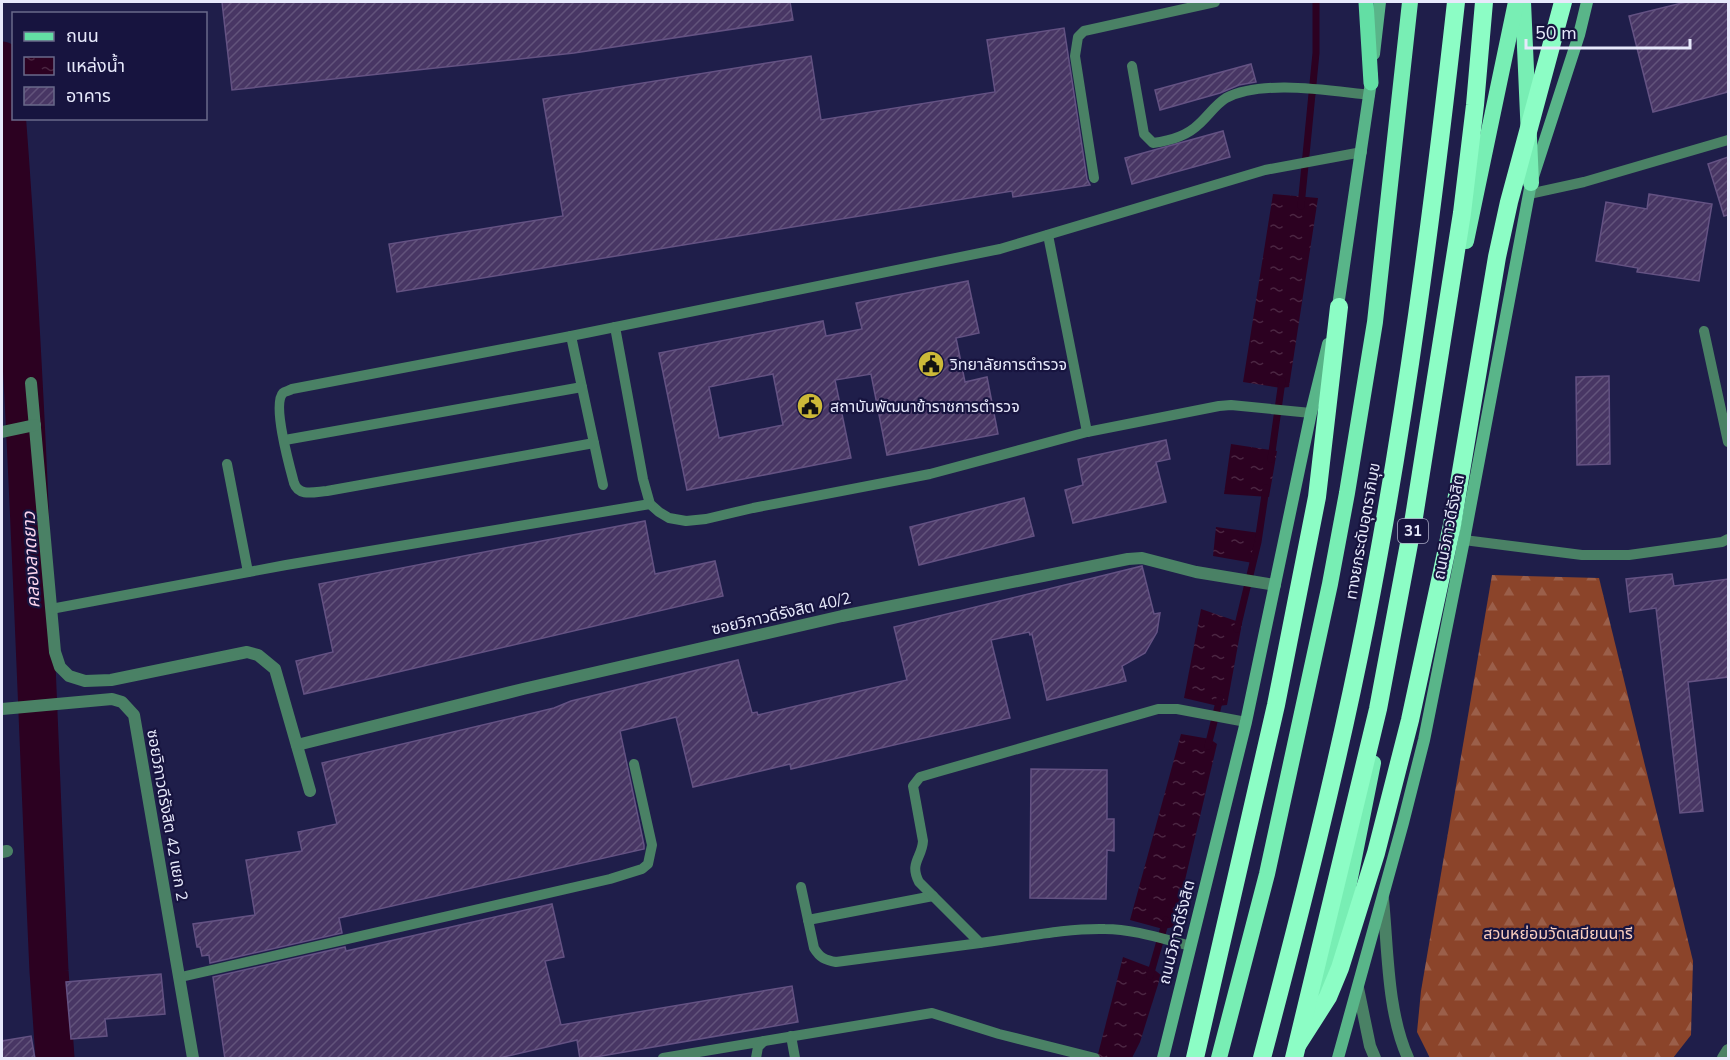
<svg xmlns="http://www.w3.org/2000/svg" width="1730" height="1060" font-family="'Nunito Sans','Noto Sans Thai',sans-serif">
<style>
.forest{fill:url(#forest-firs)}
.water{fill:url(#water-ripples)}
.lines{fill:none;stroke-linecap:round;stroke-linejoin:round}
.stream{stroke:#2c0121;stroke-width:7}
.river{stroke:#2c0121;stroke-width:39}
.building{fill:url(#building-hatch);stroke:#645283;stroke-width:1.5;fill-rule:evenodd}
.service{stroke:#4a8165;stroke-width:10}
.minor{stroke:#4a8165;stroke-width:12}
.tertiary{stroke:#4a8165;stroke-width:12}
.secondary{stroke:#59b589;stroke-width:12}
.primary{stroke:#63dea4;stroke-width:15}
.trunk{stroke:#78eeb4;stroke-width:16}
.motorway{stroke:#8cfdc5;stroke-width:18}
.labels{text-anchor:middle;stroke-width:4.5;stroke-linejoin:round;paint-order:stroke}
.shield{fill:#17143f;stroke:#a9a9c3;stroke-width:1.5}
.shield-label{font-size:15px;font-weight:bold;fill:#e7e9fb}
.poi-label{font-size:16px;fill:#e7e9fb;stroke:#17143f;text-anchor:start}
.street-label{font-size:16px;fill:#e7e9fb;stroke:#17143f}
.park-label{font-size:16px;fill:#facfc0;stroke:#17143f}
.water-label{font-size:18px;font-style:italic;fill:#fcd5ed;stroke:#17143f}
</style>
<defs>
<pattern id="forest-firs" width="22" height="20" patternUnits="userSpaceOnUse" patternTransform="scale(1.5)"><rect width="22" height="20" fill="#8b442a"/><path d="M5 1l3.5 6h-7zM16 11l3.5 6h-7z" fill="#9b5f4a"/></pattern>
<pattern id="water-ripples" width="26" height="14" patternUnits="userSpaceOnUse" patternTransform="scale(1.5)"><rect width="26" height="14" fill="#2c0121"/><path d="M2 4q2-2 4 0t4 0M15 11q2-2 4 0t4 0" fill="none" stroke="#4b2642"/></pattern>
<pattern id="building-hatch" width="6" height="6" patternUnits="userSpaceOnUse" patternTransform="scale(1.5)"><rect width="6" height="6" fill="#483664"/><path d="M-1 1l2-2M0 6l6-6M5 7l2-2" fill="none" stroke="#62537b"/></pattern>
</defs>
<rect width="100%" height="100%" fill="#1f1e4a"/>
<polygon class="forest" points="1492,575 1599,578 1693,961 1691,1035 1673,1058 1430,1058 1417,1032 1421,991"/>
<g class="water">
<polygon points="1273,194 1318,198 1289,387 1281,388 1243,382"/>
<polygon points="1231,444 1277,451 1269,497 1224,494"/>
<polygon points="1216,527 1260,533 1253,563 1213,556"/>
<polygon points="1201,609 1242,623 1227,705 1218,706 1184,698"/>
<polygon points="1181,734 1210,739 1217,744 1174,927 1163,929 1130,920"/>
<polygon points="1123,957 1152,968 1161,975 1140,1042 1132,1058 1097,1058"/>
</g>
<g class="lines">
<g class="stream">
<polyline points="1301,206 1316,53 1316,2"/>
<polyline points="1271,459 1282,381"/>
<polyline points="1237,629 1258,542 1266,488"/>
<polyline points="1208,746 1220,698"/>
<polyline points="1150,976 1166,920"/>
</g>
<path class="river" d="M2,61C27,364 35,668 49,971L55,1058"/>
</g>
<g class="building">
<polygon points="222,2 790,2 793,20 574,53 232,90"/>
<polygon points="1686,2 1728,2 1728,92 1653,112 1629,16"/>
<polygon points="1064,28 1087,179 1090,185 1013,197 1012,191 397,292 389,244 563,216 543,99 811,56 821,120 995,92 987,40"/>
<polygon points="1251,64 1256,82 1239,85 1220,93 1160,110 1155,90"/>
<polygon points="1223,131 1230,157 1132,184 1125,158"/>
<polygon points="1728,157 1728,215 1724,216 1708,164"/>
<polygon points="1649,194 1712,204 1699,281 1637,272 1638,268 1596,261 1606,202 1647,209"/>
<path d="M968,281L979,333L956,338L965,382L987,377L998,434L887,455L871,374L835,380L851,458L687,490L659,353L823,321L826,336L862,329L856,303ZM773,374L783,425L719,438L709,387Z"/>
<polygon points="1609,376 1610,464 1577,465 1576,377"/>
<polygon points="1166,440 1170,459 1156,462 1166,502 1073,523 1065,490 1083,485 1078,459"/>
<polygon points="1024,498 1034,536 919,565 910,527"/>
<polygon points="645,521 655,574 715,561 723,596 304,694 296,661 333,652 319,584"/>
<polygon points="1142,566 1154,614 1160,613 1157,632 1145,653 1122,666 1126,681 1047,700 1032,634 1030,635 1029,632 991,640 1010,718 791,769 790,764 693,787 676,717 620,731 644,845 644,849 339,918 342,933 210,963 209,955 202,956 200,947 197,947 193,924 255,915 246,860 302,851 298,832 337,824 322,763 554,708 571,701 738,660 752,713 757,712 758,715 907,680 894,627"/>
<polygon points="1672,574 1674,586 1728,579 1728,677 1688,682 1703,811 1680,813 1656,608 1630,612 1626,579"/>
<polygon points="1031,769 1107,770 1107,819 1114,819 1114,851 1107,850 1106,899 1030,898"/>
<polygon points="552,904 564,957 545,961 561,1025 792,986 798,1022 584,1059 580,1059 577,1040 495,1059 225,1059 213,977 345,947 346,951"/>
<polygon points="161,974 165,1014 105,1019 107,1036 71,1039 66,982"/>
<polygon points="31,1036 35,1059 2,1059 2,1041"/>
</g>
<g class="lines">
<g class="service">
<path d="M1132,66L1144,134L1153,143C1169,141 1187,136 1199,124C1208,116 1216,104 1226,98C1263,79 1330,91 1370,95"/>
<polyline points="1094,178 1075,56 1078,37 1084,31 1215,2"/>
<polyline points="1529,194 1584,182 1728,140"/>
<polyline points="1048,235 1087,432"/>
<polyline points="615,327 643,479 650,504 659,512 669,518 686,521 706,519 753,508 930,474 1087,432 1219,406 1231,405 1311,413"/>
<polyline points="1704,331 1728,442"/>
<polyline points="571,336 603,485"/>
<polyline points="285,440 582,387"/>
<path d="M594,443L327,491C314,492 299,497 294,483C290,468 272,404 283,393C285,391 289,391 292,389L571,336L1000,249L1265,170L1362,152"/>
<polyline points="227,464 248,572"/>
<polyline points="1464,540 1582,555 1629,555 1722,542 1728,539"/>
<polyline points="51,609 286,565 650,504"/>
<path d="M801,887L814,948C820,958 825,960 836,962L980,943"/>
<polyline points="808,920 933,896"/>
<path d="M1191,946C1163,939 1133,929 1105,929C1064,928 1021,938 980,943L919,882C909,863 922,858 923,841L913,786L920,777L937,772L1158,709H1177L1246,722"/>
<polyline points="181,977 610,879 642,869 648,864 652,845 634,764"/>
<polyline points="791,1036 795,1058"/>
<polyline points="663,1058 932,1013 999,1034 1095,1058"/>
<polyline points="756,1058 758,1047 764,1041"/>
</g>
<g class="minor">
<polyline points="31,383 55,652 60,667 69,676 85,681 111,680 247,652 258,655 275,669 310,791"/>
<polyline points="2,432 35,425"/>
<polyline points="2,709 112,699 122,702 134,715 193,1058"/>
<polyline points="297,745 523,689 842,616 1128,559 1142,558 1196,572 1275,585"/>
<polyline points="2,852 7,851"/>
<polyline points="1723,1058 1728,1050"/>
</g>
<g class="tertiary">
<path d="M1383,899C1388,950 1387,1011 1408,1058"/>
<polyline points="1358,988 1370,1046 1375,1058"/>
</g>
<g class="secondary">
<polyline points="1374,54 1380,2"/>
<polyline points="1337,313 1372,75"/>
<polyline points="1163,1058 1246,722 1311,413 1328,344"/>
<polyline points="1338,1058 1403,823 1424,740 1464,540 1531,183 1579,35 1587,2"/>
</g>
<polyline class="primary" points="1366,2 1371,83"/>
<g class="trunk">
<polyline points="1523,2 1531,183"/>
<polyline points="1466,241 1516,2"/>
<polyline points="1318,1004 1341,923 1373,763"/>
<polyline points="1219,1058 1267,874 1330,584 1347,493 1375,322 1410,2"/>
</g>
<g class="motorway">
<polyline points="1298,1044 1328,997 1340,968 1376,853 1410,720 1452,525 1497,257 1509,202 1563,2"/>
<polyline points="1195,1058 1276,705 1317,497 1339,307"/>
<path d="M1262,1058C1300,914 1337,769 1366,622C1406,417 1433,209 1456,2"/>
<polyline points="1294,1058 1378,709 1414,517 1462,213 1475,105 1484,2"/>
</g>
</g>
<defs>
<symbol id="civic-disc" viewBox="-11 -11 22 22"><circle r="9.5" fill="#ccb938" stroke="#17143f"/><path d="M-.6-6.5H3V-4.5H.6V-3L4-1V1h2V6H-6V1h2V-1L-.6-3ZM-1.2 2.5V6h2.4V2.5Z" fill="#111"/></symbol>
</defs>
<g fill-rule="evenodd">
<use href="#civic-disc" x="916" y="349" width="30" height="30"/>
<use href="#civic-disc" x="795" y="391" width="30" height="30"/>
</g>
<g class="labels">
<rect class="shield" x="1398" y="519" width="30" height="24" rx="4.5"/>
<g class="shield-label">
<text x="1413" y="536">31</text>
</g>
<g class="poi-label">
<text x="950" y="370">วิทยาลัยการตำรวจ</text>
<text x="830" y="412">สถาบันพัฒนาข้าราชการตำรวจ</text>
</g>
<g class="street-label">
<text transform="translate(1448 527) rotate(-79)" y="6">ถนนวิภาวดีรังสิต</text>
<text transform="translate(1362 531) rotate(-80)" y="6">ทางยกระดับอุตราภิมุข</text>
<text transform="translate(781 613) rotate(-13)" y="6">ซอยวิภาวดีรังสิต 40/2</text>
<text transform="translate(168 815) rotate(80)" y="6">ซอยวิภาวดีรังสิต 42 แยก 2</text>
<text transform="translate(1176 932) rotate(-76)" y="6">ถนนวิภาวดีรังสิต</text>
</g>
<g class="park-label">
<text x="1558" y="939">สวนหย่อมวัดเสมียนนารี</text>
</g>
<g class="water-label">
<text transform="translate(31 560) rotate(-93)" y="6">คลองลาดยาว</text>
</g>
</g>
<rect width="1730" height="1060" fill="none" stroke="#e7e9fb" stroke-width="6"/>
<rect x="12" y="12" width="195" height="108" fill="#17143f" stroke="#6a698a" stroke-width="1.5"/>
<rect x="24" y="32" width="30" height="9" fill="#63dea4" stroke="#6a698a" stroke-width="1.5"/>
<text x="66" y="42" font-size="18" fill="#e7e9fb">ถนน</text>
<rect x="24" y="57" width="30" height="18" fill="url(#water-ripples)" stroke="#6a698a" stroke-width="1.5"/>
<text x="66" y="72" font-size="18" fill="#e7e9fb">แหล่งน้ำ</text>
<rect x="24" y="87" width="30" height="18" fill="url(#building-hatch)" stroke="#6a698a" stroke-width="1.5"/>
<text x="66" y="102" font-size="18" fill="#e7e9fb">อาคาร</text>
<path d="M1526 39v9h164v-9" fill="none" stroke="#e7e9fb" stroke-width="3"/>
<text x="1535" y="39" font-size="18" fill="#e7e9fb" stroke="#17143f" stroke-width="4.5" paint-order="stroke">50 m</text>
</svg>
